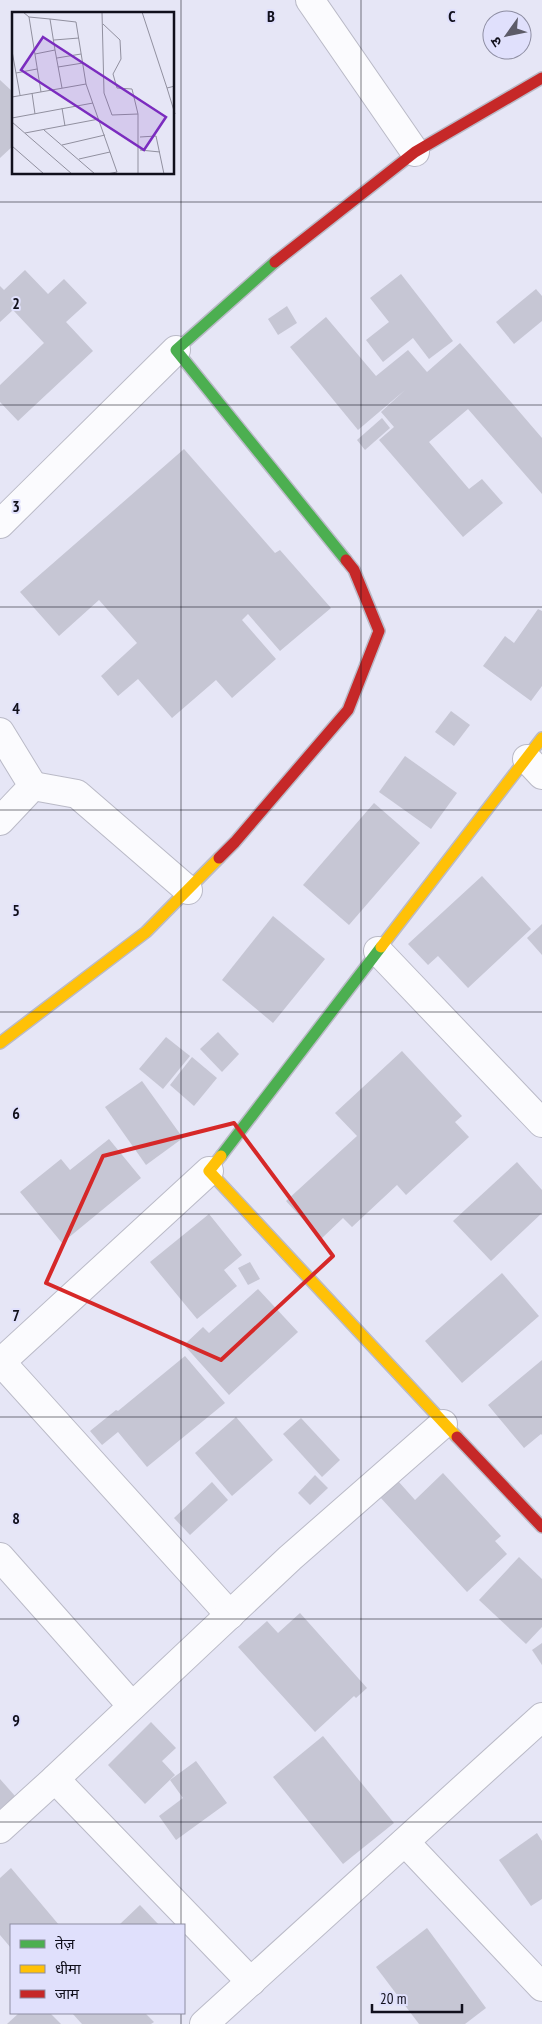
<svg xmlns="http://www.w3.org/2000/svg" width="542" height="2024" font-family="'PT Sans Narrow','Noto Sans Devanagari',sans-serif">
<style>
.building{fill:#c6c6d4}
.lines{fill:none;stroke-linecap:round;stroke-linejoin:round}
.street-casing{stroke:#babac7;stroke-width:30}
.fast-casing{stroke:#babac7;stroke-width:14}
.slow-casing{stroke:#babac7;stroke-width:14}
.jam-casing{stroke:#babac7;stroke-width:14}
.street{stroke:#fbfbfe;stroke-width:28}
.fast{stroke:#4caf50;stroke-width:11}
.slow{stroke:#ffc107;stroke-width:11}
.jam{stroke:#c62828;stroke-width:11}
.marked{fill:none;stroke:#d62828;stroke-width:4;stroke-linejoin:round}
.grid{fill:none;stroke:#11101c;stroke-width:1;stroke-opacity:0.55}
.inset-road{fill:none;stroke:#91909f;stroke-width:1}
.view{fill:#7b2cbf;fill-opacity:0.15;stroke:#7b2cbf;stroke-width:2.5}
.inset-edge{fill:none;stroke:#11101c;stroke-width:2.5}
.grid-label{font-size:16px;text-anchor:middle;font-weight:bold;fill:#11101c;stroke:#e0e0fc;stroke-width:4;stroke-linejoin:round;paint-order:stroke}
</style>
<rect width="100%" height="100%" fill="#e6e6f6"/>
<g class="building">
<polygon points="0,80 14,93 14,145 0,158"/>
<polygon points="25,270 48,294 64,279 87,303 66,322 93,351 18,421 0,402 0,385 44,343 13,310 0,322 0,286 4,290"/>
<polygon points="401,274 453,341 429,359 413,338 383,362 366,340 389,322 370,298"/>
<polygon points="536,289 542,296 542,321 514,344 496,322"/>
<polygon points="287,306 297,323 278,335 268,319"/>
<polygon points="326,317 376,376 408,350 427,372 460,343 542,438 542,494 468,409 429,442 469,489 482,479 503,503 463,537 379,440 394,427 381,412 405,390 358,430 290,347"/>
<polygon points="382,418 390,428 365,450 357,440"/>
<polygon points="184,449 275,553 280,550 331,608 280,651 248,614 242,620 276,659 232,698 216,680 172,718 138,679 118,696 101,676 137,643 99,600 59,636 20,592"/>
<polygon points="538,609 542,611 542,686 531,701 483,666 505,636 514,643"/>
<polygon points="451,711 470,725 454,746 435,732"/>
<polygon points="405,756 457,793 431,829 379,792"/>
<polygon points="374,803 420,843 349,925 303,885"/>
<polygon points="482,876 531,929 468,988 438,956 428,965 408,944"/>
<polygon points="273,916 325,959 273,1023 222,980"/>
<polygon points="542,924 542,955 527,938"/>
<polygon points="218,1032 239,1054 222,1072 200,1049"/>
<polygon points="166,1037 190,1056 163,1089 139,1069"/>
<polygon points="402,1051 462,1116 455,1122 469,1137 406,1195 397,1185 352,1227 343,1218 321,1239 286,1201 357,1136 335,1113"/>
<polygon points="192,1057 217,1078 194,1106 170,1085"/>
<polygon points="142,1081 183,1138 146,1165 105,1107"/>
<polygon points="109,1139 141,1178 62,1243 20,1192 61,1159 70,1170"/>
<polygon points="517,1162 542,1190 542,1213 491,1261 453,1221"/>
<polygon points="209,1214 242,1255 224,1270 237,1286 197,1319 150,1262"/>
<polygon points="250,1262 260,1279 248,1285 238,1268"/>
<polygon points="502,1273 539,1316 462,1383 425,1341"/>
<polygon points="258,1289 298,1332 229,1395 184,1345 203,1327 209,1333"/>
<polygon points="185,1356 225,1403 147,1467 118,1432 102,1445 90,1431 116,1410 118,1411"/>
<polygon points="542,1360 542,1435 541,1434 524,1448 488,1405"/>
<polygon points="236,1417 273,1460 232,1496 195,1453"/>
<polygon points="301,1418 340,1460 322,1477 283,1434"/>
<polygon points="443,1473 501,1536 495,1541 507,1554 467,1592 380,1497 398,1481 415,1500"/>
<polygon points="315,1475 328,1488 310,1505 298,1493"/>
<polygon points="212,1482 228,1500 190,1535 174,1518"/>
<polygon points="519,1557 542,1579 542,1627 526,1644 479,1600"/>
<polygon points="300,1613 367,1688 356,1698 354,1696 315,1732 238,1647 267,1621 278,1633"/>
<polygon points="542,1643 542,1665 532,1650"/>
<polygon points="151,1722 176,1748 162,1761 175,1775 145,1804 108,1765"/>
<polygon points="323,1736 394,1823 343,1864 273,1777"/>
<polygon points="196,1761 227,1803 176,1840 159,1816 183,1798 170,1780"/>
<polygon points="0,1779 15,1796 0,1809"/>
<polygon points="537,1833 542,1841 542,1899 531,1906 499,1860"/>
<polygon points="11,1868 59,1925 11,1925 11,1948 0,1935 0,1878"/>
<polygon points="140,1905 159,1925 119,1925"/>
<polygon points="427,1928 486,2008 465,2024 419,2024 376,1967"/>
<polygon points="19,2013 50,2013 61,2024 7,2024"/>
<polygon points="72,2013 145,2013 154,2022 151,2024 82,2024"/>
</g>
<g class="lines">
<defs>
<g id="street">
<polyline points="310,0 415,152"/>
<polyline points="0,524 176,350"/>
<polyline points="0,732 33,786 0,821"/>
<polyline points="527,759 542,775"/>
<polyline points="33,786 77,794 188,890"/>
<polyline points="378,951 542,1123"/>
<polyline points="1,1362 230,1615"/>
<polyline points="0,1363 209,1171"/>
<polyline points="0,1557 132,1706"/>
<polyline points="55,1779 290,1558 443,1424"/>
<polyline points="0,1829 55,1779 251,1982"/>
<polyline points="405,1842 542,1987"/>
<polyline points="204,2024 542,1717"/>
</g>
<g id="fast">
<polyline points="275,262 176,350 346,560"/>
<polyline points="221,1156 381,947"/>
</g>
<g id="slow">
<polyline points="381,947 542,738"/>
<polyline points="0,1043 146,932 219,858"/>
<polyline points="221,1156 209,1171 457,1437"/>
</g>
<g id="jam">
<polyline points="275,262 415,152 542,78"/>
<polyline points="219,858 235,842 348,710 379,631 354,570 346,560"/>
<polyline points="457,1437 542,1527"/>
</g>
</defs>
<use href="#street" class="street-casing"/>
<use href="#fast" class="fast-casing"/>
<use href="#slow" class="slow-casing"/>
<use href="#jam" class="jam-casing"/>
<use href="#street" class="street"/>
<use href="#fast" class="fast"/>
<use href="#slow" class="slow"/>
<use href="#jam" class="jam"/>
</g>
<path class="marked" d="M234,1123L333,1256L221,1360L46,1283L103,1156Z"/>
<path class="grid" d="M181,0V1925M361,0V2024M0,202H542M0,405H542M0,607H542M0,810H542M0,1012H542M0,1214H542M0,1417H542M0,1619H542M0,1822H542M181,2013V2024"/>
<g transform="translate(12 12)">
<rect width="162" height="162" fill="#e6e6f6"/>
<path class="inset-road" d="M11,0L17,5L29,80M90,0L92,81L100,103L126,102V162M130,0L155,76L163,74M17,5L38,7L43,38L23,42M38,7L64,10L74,72M91,12L108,28L109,47L101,62L105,76L120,77L126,102M42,28L67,26M43,38L50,76M0,39L8,83M45,46L69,42M46,55L71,51M4,61L25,57M155,76L163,102M20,81L23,102M0,85L74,72L105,160L95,162M50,96L53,114M0,106L81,91M0,110L60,162M32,118L83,162M13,121L87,107M128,125L144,124L152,162M50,133L93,123M0,134L32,162M128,138L148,140M67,147L98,140"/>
<path class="view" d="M31,25L154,105L132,138L9,58Z"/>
<rect width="162" height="162" class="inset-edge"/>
</g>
<g class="grid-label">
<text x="271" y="22">B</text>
<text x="452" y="22">C</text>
<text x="16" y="309">2</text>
<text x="16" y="512">3</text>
<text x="16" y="714">4</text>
<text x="16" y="916">5</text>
<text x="16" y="1119">6</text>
<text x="16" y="1321">7</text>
<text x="16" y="1524">8</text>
<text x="16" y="1726">9</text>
</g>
<rect x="10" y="1924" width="175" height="90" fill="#e0e0fc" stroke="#8d8da2"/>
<rect x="20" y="1940" width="25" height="8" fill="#4caf50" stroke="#8d8da2"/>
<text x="55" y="1949" font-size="15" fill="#11101c">तेज़</text>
<rect x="20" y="1965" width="25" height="8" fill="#ffc107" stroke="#8d8da2"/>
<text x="55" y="1974" font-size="15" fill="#11101c">धीमा</text>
<rect x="20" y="1990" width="25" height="8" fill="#c62828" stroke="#8d8da2"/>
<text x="55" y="1999" font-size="15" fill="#11101c">जाम</text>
<g transform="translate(507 35) rotate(237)"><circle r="24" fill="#e0e0fc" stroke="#8d8da2"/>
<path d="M0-4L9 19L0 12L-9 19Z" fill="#5c5b68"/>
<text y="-8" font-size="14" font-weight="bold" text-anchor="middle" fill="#11101c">उ</text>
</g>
<path d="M372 2004v8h90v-8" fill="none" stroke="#11101c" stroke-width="2.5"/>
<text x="380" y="2004" font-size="15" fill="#11101c" stroke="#e0e0fc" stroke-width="4" paint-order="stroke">20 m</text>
</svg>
